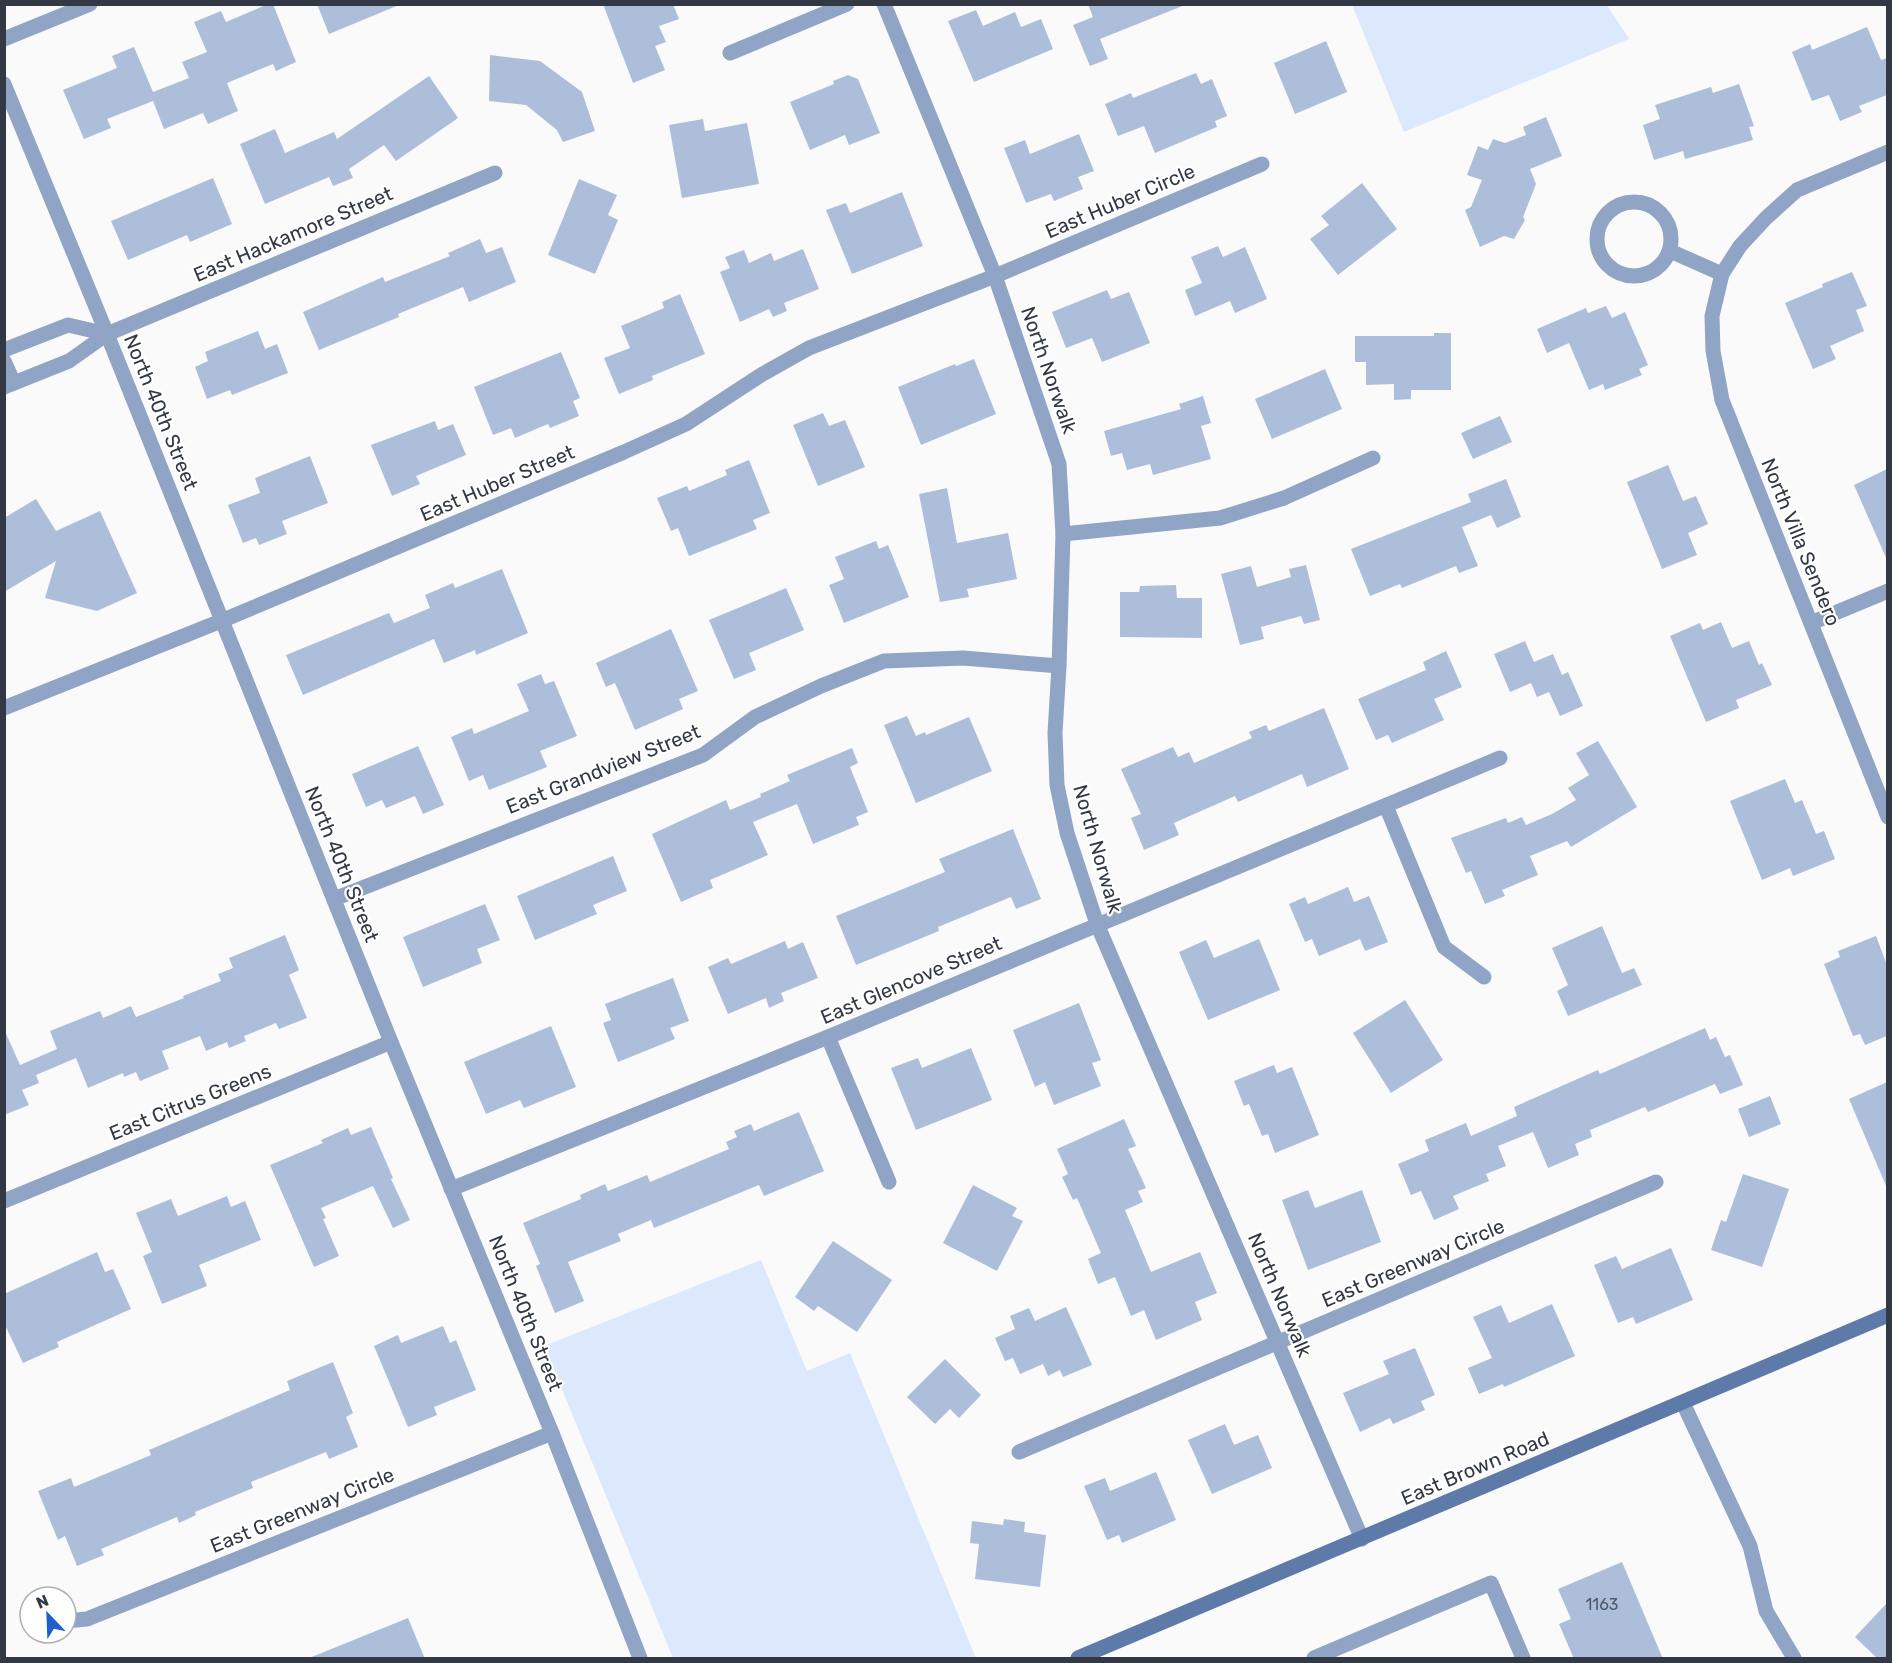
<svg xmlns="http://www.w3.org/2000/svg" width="1892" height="1663" font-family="Rubik,sans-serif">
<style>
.green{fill:#dce9fd}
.building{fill:#adbedb}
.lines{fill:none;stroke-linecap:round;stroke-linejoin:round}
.minor{stroke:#90a4c5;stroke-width:15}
.tertiary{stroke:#90a4c5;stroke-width:15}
.secondary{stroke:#5d7aa9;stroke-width:15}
.labels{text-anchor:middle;stroke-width:4.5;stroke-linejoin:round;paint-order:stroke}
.number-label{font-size:16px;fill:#515a6a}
.street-label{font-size:20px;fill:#323944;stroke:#fff}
</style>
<rect width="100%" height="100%" fill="#fafafa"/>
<g class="green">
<polygon points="1352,5 1607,5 1629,39 1404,132"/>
<polygon points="761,1260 807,1371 850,1353 976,1658 673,1658 544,1346"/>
</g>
<g class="building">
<polygon points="268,4 273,4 296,62 276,71 273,64 227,83 238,111 208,124 203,113 164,129 153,101 107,119 111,128 84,139 63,90 117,68 112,56 134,47 153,92 189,78 182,62 207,52 194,22 221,11 226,22"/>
<polygon points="317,4 399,4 399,5 329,34"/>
<polygon points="603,4 673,4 679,19 659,26 666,42 655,46 665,70 633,83"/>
<polygon points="1088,4 1185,4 1185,5 1100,39 1108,59 1090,66 1073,25 1093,17"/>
<polygon points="976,10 983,26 1015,12 1021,27 1041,19 1053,49 974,82 948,21"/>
<polygon points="1867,27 1881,60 1887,58 1887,95 1859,106 1862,112 1840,121 1829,95 1812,101 1792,52 1810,44 1812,50"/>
<polygon points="1326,41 1347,92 1295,114 1274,63"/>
<polygon points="490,55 540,61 582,92 595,131 563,142 557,130 526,105 489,101"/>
<polygon points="1196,73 1201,84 1212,79 1227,116 1215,121 1217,127 1155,153 1144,126 1118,136 1105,104 1131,93 1133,98"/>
<polygon points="848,75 858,79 880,133 849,145 845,135 810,150 790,102 834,84 833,81"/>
<polygon points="429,76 458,118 396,161 384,145 349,169 353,178 333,186 329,177 265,204 240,144 275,129 285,153 334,132 337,139"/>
<polygon points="1739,84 1754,126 1749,127 1753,140 1685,159 1683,151 1654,160 1643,125 1660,119 1655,105 1711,87 1713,93"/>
<polygon points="1546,117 1562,156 1530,169 1536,184 1523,217 1525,220 1514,239 1504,236 1480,247 1465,210 1471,207 1482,180 1467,175 1478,146 1488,150 1493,139 1505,143 1526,135 1523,127"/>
<polygon points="703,119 705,131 747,123 759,184 682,198 669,125"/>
<polygon points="1079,134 1094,171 1078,177 1083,189 1054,201 1051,194 1026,203 1004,148 1025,140 1030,154"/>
<polygon points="213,178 232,224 190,242 187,235 128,260 111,221"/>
<polygon points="579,179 617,195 608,215 618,220 595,274 548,255"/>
<polygon points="1362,183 1397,229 1338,275 1310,239 1329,225 1321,216"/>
<polygon points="902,192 923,246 852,274 826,210 846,203 850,213"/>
<polygon points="480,239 486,253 502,247 516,282 469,302 463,287 398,314 399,317 319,350 303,312 383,277 385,282 450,256 448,253"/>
<polygon points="1218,246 1223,257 1245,247 1267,299 1235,313 1230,301 1195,316 1185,290 1202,283 1191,257"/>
<polygon points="803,249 819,289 784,303 787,311 773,317 769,309 740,322 720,272 730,268 725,257 744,250 749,263 771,253 774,261"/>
<polygon points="1852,272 1867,306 1856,310 1864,331 1830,346 1836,359 1813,369 1785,303 1823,287 1822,284"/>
<polygon points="1107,290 1111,299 1129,292 1150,343 1102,362 1092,338 1066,348 1052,312"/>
<polygon points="680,294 705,354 652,376 653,380 619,394 604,358 630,348 621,326 664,308 662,302"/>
<polygon points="1606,306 1612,318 1625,312 1648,365 1639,369 1642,375 1605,390 1603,384 1589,390 1569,343 1547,353 1537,329 1586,308 1588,313"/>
<polygon points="258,331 265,349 277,344 288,373 232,395 230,390 207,399 195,367 208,361 205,352"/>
<polygon points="1434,333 1451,333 1451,390 1411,390 1411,399 1394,400 1394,384 1366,385 1366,362 1355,362 1355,336 1434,336"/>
<polygon points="561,352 580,398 573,401 579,416 550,428 548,424 515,438 511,428 493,435 474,387"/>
<polygon points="974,359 996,414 921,445 898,387 955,364 956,366"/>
<polygon points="1325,369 1342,409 1272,439 1255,399"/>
<polygon points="1203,396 1211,423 1201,426 1211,459 1153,475 1150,464 1127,470 1122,453 1111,456 1104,431 1181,409 1179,404"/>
<polygon points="823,413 829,426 845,420 865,467 818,486 793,425"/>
<polygon points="1500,416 1512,442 1473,459 1461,433"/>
<polygon points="435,421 438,430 453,424 466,455 416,476 420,484 392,496 371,445"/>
<polygon points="310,456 328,503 282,521 287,534 259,545 256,538 243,543 228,505 260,493 255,478"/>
<polygon points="749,460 770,513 753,520 757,529 689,556 678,528 671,531 657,498 687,486 689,491 727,475 725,470"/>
<polygon points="1668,465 1683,501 1696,496 1708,524 1688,533 1697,555 1662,569 1627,482"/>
<polygon points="1887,469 1887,560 1854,485"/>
<polygon points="1506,479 1521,517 1497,528 1491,515 1462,527 1478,566 1459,573 1456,566 1402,588 1400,584 1370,596 1351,549 1471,502 1468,494"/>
<polygon points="947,488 957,543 1008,533 1017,579 967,589 969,597 940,602 919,494"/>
<polygon points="36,499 56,531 100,511 137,593 97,611 45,598 56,561 4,592 4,518"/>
<polygon points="876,541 879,549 888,545 909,597 844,623 829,585 844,579 835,557"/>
<polygon points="1306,565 1320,620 1304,624 1301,616 1261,627 1264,639 1240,645 1221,574 1251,566 1257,587 1291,577 1289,569"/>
<polygon points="502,569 528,633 476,655 475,650 444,663 434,639 303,695 286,655 389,613 394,623 430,608 425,595 453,583 455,588"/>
<polygon points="1176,585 1177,598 1202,598 1202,638 1120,637 1120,592 1139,592 1140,586"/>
<polygon points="786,588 804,630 749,653 756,670 734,679 709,620"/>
<polygon points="1721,622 1732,648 1749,641 1759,665 1762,663 1772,685 1736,700 1739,708 1706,722 1670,636 1700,623 1703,630"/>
<polygon points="671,629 698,691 679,699 683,709 635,730 615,683 606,687 596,663"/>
<polygon points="1525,641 1534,662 1553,654 1562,675 1568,672 1583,706 1560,716 1549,692 1537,697 1531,683 1510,692 1494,654"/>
<polygon points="1446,651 1462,687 1434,699 1444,720 1392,743 1388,735 1376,740 1358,699 1426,670 1423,662"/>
<polygon points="541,674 545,684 554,681 577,736 540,751 547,767 489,790 483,775 469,781 451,737 472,728 474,734 529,711 517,684"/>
<polygon points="1324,708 1349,769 1307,787 1302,774 1238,802 1235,796 1174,823 1179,835 1144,850 1131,818 1141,814 1121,769 1173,747 1178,757 1189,752 1194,763 1252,738 1249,732 1266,725 1269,731"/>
<polygon points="907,716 916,736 925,732 926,735 969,717 992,771 916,803 884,725"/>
<polygon points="1598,741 1637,807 1571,847 1567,841 1530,856 1538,875 1502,890 1505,896 1485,904 1471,871 1466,873 1451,838 1506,818 1508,823 1522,817 1526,825 1552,814 1576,800 1568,788 1589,775 1576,753"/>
<polygon points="418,746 444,805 423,814 415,796 386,808 382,800 366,807 352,774"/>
<polygon points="852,748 858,763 850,767 868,812 856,817 859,825 813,844 797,804 753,822 768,855 710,880 713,888 681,902 652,834 726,800 730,810 761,797 760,794 790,781 787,775"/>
<polygon points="1785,779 1795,803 1802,800 1816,834 1824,831 1835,859 1793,876 1790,868 1762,880 1730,801"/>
<polygon points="1013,829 1041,899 1016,909 1011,897 938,927 939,931 856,965 836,916 945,872 939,859"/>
<polygon points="613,856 627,891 593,905 597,914 535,940 517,896"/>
<polygon points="1348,887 1354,902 1369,896 1388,942 1365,951 1360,939 1319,956 1312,939 1305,942 1289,904 1305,897 1308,904"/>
<polygon points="485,904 500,940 477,949 482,963 423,987 403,937"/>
<polygon points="1602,926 1622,973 1634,968 1642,985 1568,1016 1557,991 1568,985 1552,948"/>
<polygon points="285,935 299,970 289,975 307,1018 279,1029 276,1023 244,1036 246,1041 229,1048 227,1042 206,1051 200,1036 162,1051 169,1069 140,1081 136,1072 124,1077 123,1073 88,1088 76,1058 36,1075 39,1083 22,1090 29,1105 4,1115 4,1029 20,1065 57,1049 50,1031 100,1011 103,1018 131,1006 136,1017 184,998 183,996 221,981 218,974 233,968 229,958"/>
<polygon points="1876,936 1887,965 1887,1036 1865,1045 1860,1034 1853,1036 1824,964 1840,957 1838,951"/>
<polygon points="1259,939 1280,990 1208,1020 1179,952 1206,940 1214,958"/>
<polygon points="785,941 788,949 803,942 818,978 781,993 784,1001 769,1008 766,998 728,1014 708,967 728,958 731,964"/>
<polygon points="673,978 689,1021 670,1028 675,1039 618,1062 603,1023 611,1020 605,1004"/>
<polygon points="1405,1000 1443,1060 1391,1093 1353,1033"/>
<polygon points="1079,1003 1101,1060 1092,1063 1101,1086 1054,1105 1045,1082 1035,1087 1013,1030"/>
<polygon points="551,1026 576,1087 524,1108 520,1100 486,1114 464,1062"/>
<polygon points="1705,1028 1710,1040 1716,1037 1725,1057 1730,1055 1743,1085 1720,1094 1715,1084 1648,1112 1645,1107 1590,1130 1592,1137 1575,1144 1579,1155 1548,1168 1533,1132 1498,1146 1506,1166 1486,1174 1489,1181 1453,1196 1459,1209 1434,1220 1421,1191 1411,1195 1398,1164 1429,1151 1425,1140 1466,1123 1471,1136 1517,1116 1514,1107 1598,1070 1600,1074"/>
<polygon points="971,1048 992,1100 916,1130 891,1068 918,1058 922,1068"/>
<polygon points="1274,1065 1277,1073 1292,1067 1319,1135 1275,1153 1268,1134 1262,1136 1249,1104 1244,1106 1234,1081"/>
<polygon points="1887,1082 1887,1188 1849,1099"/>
<polygon points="1770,1096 1781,1124 1749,1137 1738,1109"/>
<polygon points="799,1112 824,1171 764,1196 759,1185 654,1228 651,1220 618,1234 621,1241 568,1262 584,1301 555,1313 536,1266 540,1264 523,1223 581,1199 580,1195 605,1184 608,1191 647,1175 650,1182 729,1149 726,1142 737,1137 734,1131 751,1124 754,1131"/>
<polygon points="1124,1119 1136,1146 1128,1149 1146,1188 1138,1191 1143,1202 1125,1210 1151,1272 1200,1252 1217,1293 1195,1302 1202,1320 1156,1340 1144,1310 1131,1316 1115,1277 1098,1284 1088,1259 1101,1253 1077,1198 1073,1200 1062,1177 1068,1174 1057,1149"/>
<polygon points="371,1127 393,1178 391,1179 410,1220 393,1228 373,1186 321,1208 326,1218 323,1219 339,1256 314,1267 270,1165 323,1143 321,1140 348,1128 351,1135"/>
<polygon points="1743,1174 1789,1189 1762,1267 1711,1250 1721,1220 1726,1222"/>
<polygon points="973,1185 1017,1208 1012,1216 1023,1221 997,1271 943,1243"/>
<polygon points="1308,1190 1315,1208 1362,1190 1381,1242 1308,1270 1282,1200"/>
<polygon points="227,1196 231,1207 245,1201 261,1240 199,1265 207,1286 162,1304 143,1256 152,1252 136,1213 171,1199 178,1216"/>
<polygon points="833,1241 892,1280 857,1332 818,1306 814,1311 795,1297"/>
<polygon points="1671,1248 1693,1300 1636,1324 1633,1317 1618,1323 1594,1265 1616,1256 1622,1269"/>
<polygon points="97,1252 105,1272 113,1269 131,1309 57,1342 59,1347 23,1363 4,1323 4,1294"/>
<polygon points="1552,1304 1575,1356 1504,1387 1503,1384 1479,1394 1468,1368 1492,1358 1473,1317 1501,1305 1509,1323"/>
<polygon points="1066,1307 1092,1365 1063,1377 1060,1370 1048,1376 1043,1364 1020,1374 1013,1358 1005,1361 995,1338 1015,1329 1010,1316 1029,1308 1035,1321"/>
<polygon points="443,1326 450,1343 456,1340 476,1390 434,1407 437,1415 408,1427 374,1346 398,1335 401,1343"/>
<polygon points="1415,1348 1435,1395 1421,1401 1425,1410 1393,1424 1390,1418 1360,1432 1343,1393 1389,1374 1383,1361"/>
<polygon points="945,1359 981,1395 959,1418 950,1409 935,1424 907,1397"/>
<polygon points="333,1362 353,1413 346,1417 358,1447 329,1459 326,1452 251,1482 253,1488 195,1512 196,1515 179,1523 177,1517 101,1549 104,1555 77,1566 65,1536 58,1540 38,1491 71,1478 74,1487 151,1455 149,1450 290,1390 287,1381"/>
<polygon points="1225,1424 1234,1445 1258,1435 1272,1468 1212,1494 1188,1440"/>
<polygon points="1156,1472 1176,1520 1122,1543 1119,1535 1107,1540 1084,1486 1105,1478 1110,1491"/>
<polygon points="1004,1519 1025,1522 1024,1532 1046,1535 1040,1587 975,1579 979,1544 970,1543 972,1521 1003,1525"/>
<polygon points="1622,1562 1663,1659 1574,1659 1559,1624 1571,1619 1558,1589"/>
<polygon points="1887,1603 1887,1659 1878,1659 1855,1637"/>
<polygon points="408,1618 425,1659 309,1659 309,1658"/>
</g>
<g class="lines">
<g class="minor">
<polyline points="884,4 995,276 1059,464 1063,534 1059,666 1055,733 1057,785 1067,833 1097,924 1362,1539"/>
<polyline points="4,39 90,4"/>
<polyline points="730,53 847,4"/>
<polyline points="1888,152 1797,190 1766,218 1740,246 1722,274 1712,316 1713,351 1722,400 1888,817"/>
<circle cx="1634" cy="239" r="37"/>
<polyline points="1670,251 1722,274"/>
<polyline points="4,350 68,325 107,334"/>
<polyline points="4,361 14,383"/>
<polyline points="4,387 69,361 107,334 495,173"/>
<polyline points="1063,534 1220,518 1284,498 1373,458"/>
<polyline points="1811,623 1888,591"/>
<polyline points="4,708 221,621 624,452 686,424 761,375 809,348 995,276 1262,164"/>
<polyline points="1386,806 1444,947 1484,977"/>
<polyline points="334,899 703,755 755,717 821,686 884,661 963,658 1059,666"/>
<polyline points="828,1037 889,1182"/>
<polyline points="451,1189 828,1037 1500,758"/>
<polyline points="4,1201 391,1042"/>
<polyline points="1683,1403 1750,1546 1766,1611 1794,1658"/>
<polyline points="1019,1452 1656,1182"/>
<polyline points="66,1621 87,1619 552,1433"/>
<polyline points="29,1623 30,1623"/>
<polyline points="1314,1658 1491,1583 1523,1658"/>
</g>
<polyline class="tertiary" points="4,84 107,334 391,1042 552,1433 640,1658"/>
<polyline class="secondary" points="1078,1658 1888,1315"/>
</g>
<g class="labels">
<g class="number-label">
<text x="1602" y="1610">1163</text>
</g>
<g class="street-label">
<text transform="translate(1120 201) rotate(-23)" y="7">East Huber Circle</text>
<text transform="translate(293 234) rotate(-23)" y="7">East Hackamore Street</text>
<text transform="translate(1049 370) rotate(71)" y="7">North Norwalk</text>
<text transform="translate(161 412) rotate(68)" y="7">North 40th Street</text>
<text transform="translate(497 483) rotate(-23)" y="7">East Huber Street</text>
<text transform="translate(1801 542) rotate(68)" y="7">North Villa Sendero</text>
<text transform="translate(603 769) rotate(-22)" y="7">East Grandview Street</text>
<text transform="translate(1098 849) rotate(74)" y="7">North Norwalk</text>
<text transform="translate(342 864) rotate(68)" y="7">North 40th Street</text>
<text transform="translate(911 980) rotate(-23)" y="7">East Glencove Street</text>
<text transform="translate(190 1102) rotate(-22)" y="7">East Citrus Greens</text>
<text transform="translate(1413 1263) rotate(-23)" y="7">East Greenway Circle</text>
<text transform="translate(1280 1295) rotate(67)" y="7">North Norwalk</text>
<text transform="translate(526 1313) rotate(68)" y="7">North 40th Street</text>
<text transform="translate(1475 1468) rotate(-23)" y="7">East Brown Road</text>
<text transform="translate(302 1510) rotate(-22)" y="7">East Greenway Circle</text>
</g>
</g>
<rect width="1892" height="1663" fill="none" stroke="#323944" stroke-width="12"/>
<g transform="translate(48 1615) rotate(337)"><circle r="28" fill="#ffffff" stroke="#adb0b4" stroke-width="1.5"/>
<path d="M0-4.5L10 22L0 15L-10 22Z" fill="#1e5fcb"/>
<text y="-9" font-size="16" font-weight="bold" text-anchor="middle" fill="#323944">N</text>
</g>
</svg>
